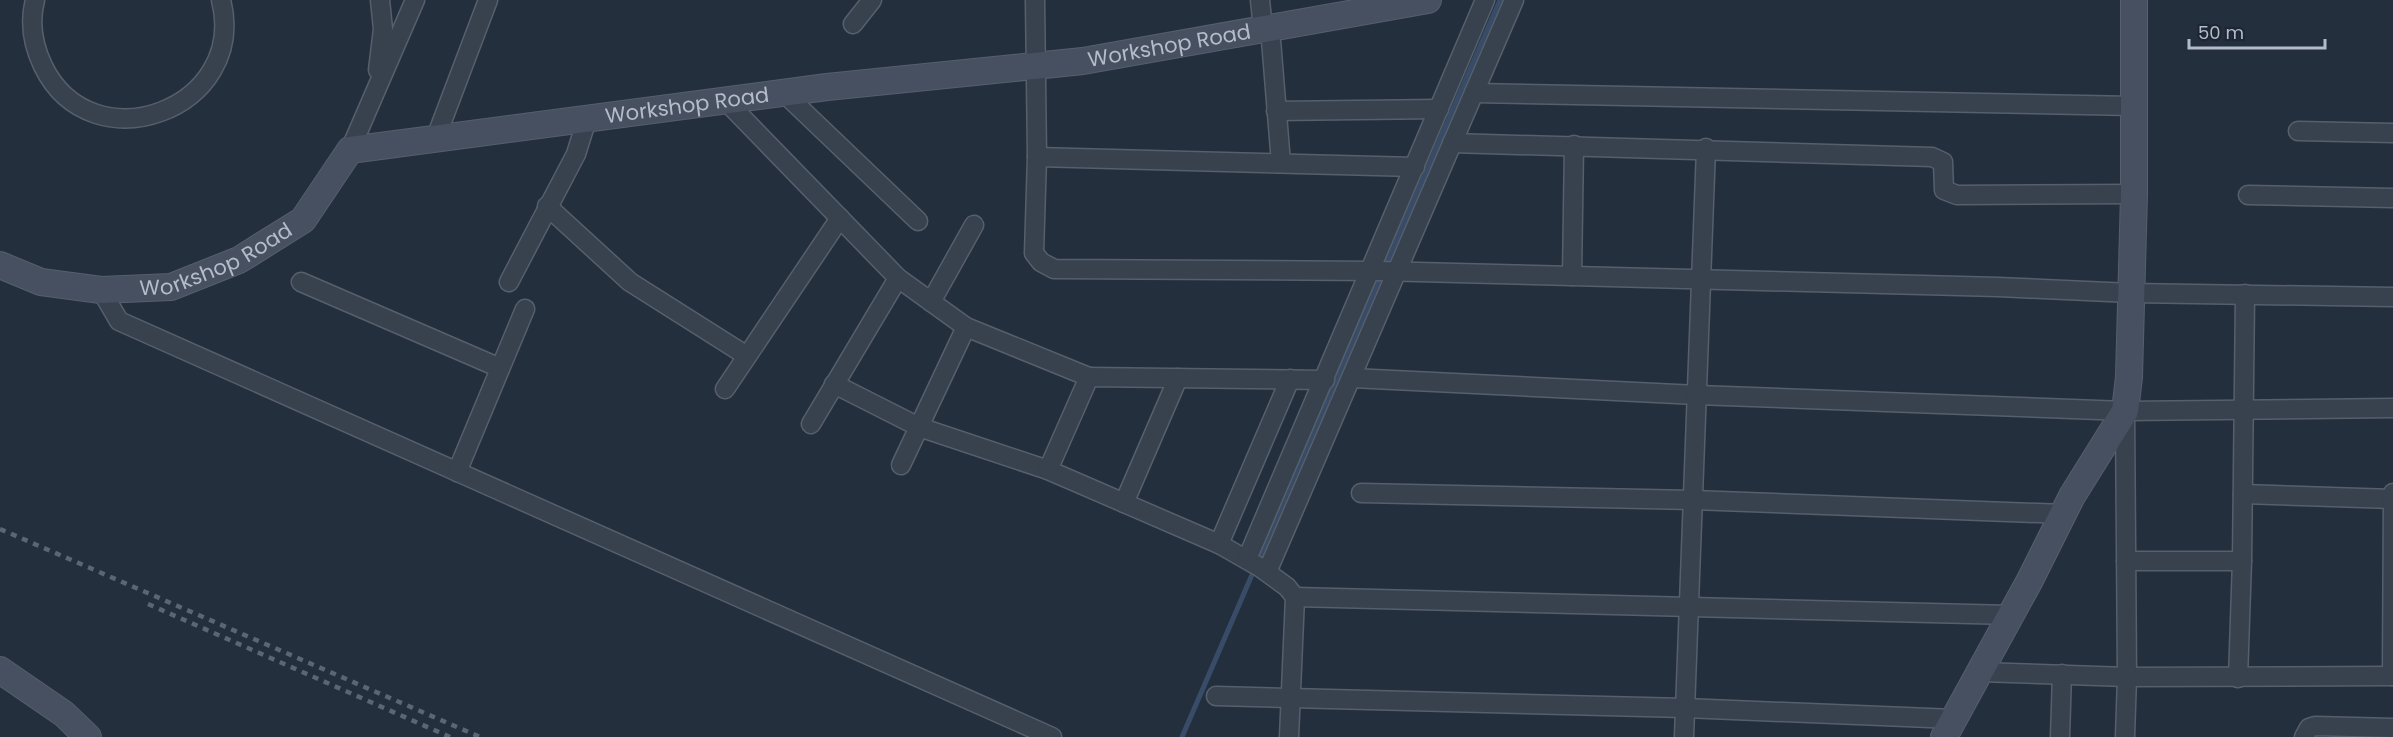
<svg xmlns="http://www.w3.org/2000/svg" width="2393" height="737" font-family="Poppins,sans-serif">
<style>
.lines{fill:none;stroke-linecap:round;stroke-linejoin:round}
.stream{stroke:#394c67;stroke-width:5}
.street-casing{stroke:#565f6c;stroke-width:21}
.secondary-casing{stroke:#565f6c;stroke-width:28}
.street{stroke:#38414e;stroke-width:18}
.secondary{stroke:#465061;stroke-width:26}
.rail{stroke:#5a6575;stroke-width:4.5;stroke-dasharray:6 6;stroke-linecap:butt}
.labels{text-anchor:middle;stroke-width:5;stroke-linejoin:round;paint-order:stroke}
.street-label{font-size:21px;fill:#b4bcc9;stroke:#1d2633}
</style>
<rect width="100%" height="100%" fill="#242f3e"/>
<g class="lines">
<polyline class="stream" points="1182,737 1500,0"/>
<defs>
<g id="street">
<path d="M35,0C29,23 33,45 43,66C92,167 249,109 221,0"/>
<polyline points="1035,0 1037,157 1034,253 1041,262 1054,269 1378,271 1998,287 2131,293 2393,297"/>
<polyline points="1260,0 1263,29"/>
<polyline points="853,24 872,0"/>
<polyline points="1270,28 1281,163"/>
<polyline points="378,70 383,29 380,0"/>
<polyline points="784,93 918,221"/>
<polyline points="1474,93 2134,106"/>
<polyline points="725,100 898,278 966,327 1089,377"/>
<polyline points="1276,111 1439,109"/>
<polyline points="2298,131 2393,133"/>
<polyline points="435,140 488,0"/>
<polyline points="1452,143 1932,157 1943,162 1944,190 1957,195 2134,194"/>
<polyline points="350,150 415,0"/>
<polyline points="1037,157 1415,167"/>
<polyline points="2248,195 2393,198"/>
<polyline points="547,206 630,282 747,356"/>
<polyline points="1572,276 1574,145"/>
<polyline points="301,282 500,368"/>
<polyline points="509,282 576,154 587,119"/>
<polyline points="101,290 119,321 1052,737"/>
<polyline points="931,302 974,225"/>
<polyline points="1352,378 1697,395 2125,411 2393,408"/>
<polyline points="834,384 919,427 1048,470 1219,544 1261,568 1287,587 1295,597 1289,737"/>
<polyline points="725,389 840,218"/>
<polyline points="811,424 898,278"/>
<polyline points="901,465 966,327"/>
<polyline points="1048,470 1089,377 1325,380"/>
<polyline points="457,472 525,309"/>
<polyline points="1361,493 1693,500 2063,514"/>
<polyline points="2243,494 2393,499"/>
<polyline points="1124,503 1178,378"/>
<polyline points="1219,544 1290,379"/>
<polyline points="1247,559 1485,0"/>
<polyline points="2126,561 2242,561"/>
<polyline points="1267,572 1514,0"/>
<polyline points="1295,597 2011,615"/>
<polyline points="1980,672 2127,677 2393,676"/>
<polyline points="2392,676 2393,493"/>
<polyline points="2238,678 2242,561 2245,294"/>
<polyline points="1216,696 1685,708 1954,719"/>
<polyline points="1684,737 1706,148"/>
<polyline points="2060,737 2062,674"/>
<polyline points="2125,737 2127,677 2125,412"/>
<polyline points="2304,737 2309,728 2315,726 2393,728"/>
</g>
<g id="secondary">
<path id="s1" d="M0,265L41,282L101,290L171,287L239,260L303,220L350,150L827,87L1083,61L1428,0"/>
<polyline points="0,670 64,714 88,737"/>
<polyline points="1944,737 2030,580 2072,496 2125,411 2129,377 2134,194 2134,0"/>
</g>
</defs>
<use href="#street" class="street-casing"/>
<use href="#secondary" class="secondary-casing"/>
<use href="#street" class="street"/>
<use href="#secondary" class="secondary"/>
<g class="rail">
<polyline points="0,529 480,737"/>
<polyline points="148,604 450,737"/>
</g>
</g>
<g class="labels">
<g class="street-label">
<text dy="7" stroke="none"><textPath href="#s1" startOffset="1234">Workshop Road</textPath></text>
<text dy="7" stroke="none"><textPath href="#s1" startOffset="748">Workshop Road</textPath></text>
<text dy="7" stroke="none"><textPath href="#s1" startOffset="226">Workshop Road</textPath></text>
</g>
</g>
<path d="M2189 39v9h136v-9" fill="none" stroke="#b4bcc9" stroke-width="3"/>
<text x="2198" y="39" font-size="18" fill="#b4bcc9" stroke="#1d2633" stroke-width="4.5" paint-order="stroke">50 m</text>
</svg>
